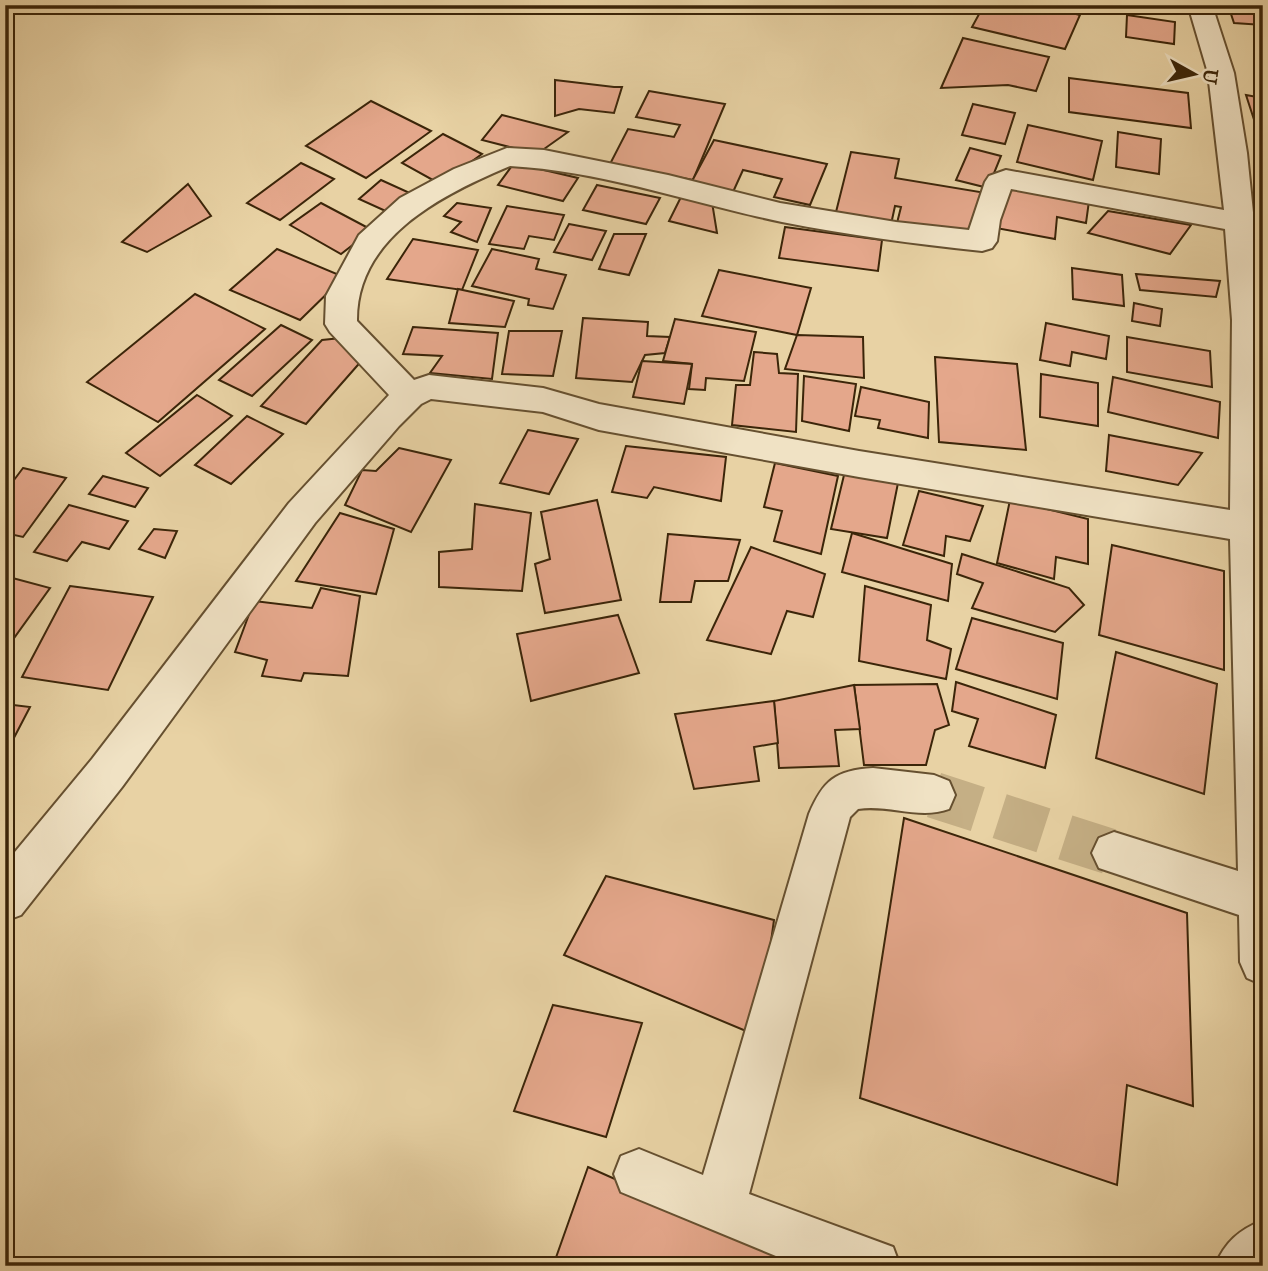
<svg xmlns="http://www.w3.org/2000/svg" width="1268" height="1271" font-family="'IM FELL Great Primer',serif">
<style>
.building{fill:#e4a78b;stroke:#3b2509;stroke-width:2}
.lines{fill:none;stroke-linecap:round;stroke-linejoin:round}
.street-tunnel{stroke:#c5af85;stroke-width:46;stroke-dasharray:46 23;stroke-linecap:butt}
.street-casing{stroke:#665030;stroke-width:4}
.street{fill:#f0e2c4;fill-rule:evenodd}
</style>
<rect width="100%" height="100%" fill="#e8d2a4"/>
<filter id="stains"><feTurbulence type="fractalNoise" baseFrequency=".00286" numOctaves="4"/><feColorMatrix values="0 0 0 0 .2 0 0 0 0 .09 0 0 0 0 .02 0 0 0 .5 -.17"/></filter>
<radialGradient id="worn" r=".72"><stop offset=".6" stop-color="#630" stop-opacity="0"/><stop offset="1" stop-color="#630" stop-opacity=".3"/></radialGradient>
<g class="building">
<polygon points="984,5 1040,5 1080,15 1065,49 972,27"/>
<polygon points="1228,5 1263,5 1263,25 1234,23"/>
<polygon points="1127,15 1175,22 1174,44 1126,37"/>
<polygon points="963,38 1049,57 1036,91 1008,85 941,88"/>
<polygon points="1069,78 1188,93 1191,128 1069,112"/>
<polygon points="555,80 614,87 622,87 614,113 579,109 555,116"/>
<polygon points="649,91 725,104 693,180 610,164 628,129 674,137 680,125 636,117"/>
<polygon points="1246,95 1263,98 1263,136 1259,135"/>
<polygon points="371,101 431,131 366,178 306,146"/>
<polygon points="973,104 1015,113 1005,144 962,135"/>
<polygon points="502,115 568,132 537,154 482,140"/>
<polygon points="1028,125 1102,141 1093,180 1017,162"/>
<polygon points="1118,132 1161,139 1159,174 1116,167"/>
<polygon points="443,134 482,154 440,184 402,163"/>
<polygon points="714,140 827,164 810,205 774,197 782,179 743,170 733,192 691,183"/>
<polygon points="970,148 1001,156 988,188 956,180"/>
<polygon points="851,152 899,159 895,178 986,193 979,237 897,223 901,207 895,206 890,229 834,220"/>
<polygon points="301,163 334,179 280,220 247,203"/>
<polygon points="514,163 578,178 563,201 498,185"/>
<polygon points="381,180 412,194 390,213 359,199"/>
<polygon points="188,184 211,216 147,252 122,242"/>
<polygon points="597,185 660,198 646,224 583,210"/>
<polygon points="1003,186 1089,201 1086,223 1057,217 1055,239 996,228"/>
<polygon points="682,195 712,202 717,233 669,221"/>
<polygon points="321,203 372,230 341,254 290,225"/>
<polygon points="457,203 491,208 477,242 451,232 461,222 444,216"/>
<polygon points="507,206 564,215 554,240 529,236 524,249 489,244"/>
<polygon points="1108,211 1191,225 1170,254 1088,233"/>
<polygon points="569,224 606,231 592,260 554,252"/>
<polygon points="785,227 882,240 878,271 779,258"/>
<polygon points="614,234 646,234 629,275 599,269"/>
<polygon points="413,239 478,250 462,290 387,279"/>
<polygon points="277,249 344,277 300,320 230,290"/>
<polygon points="492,249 539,259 536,269 566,275 553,309 528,305 529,299 472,286"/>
<polygon points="1072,268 1122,275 1124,306 1073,299"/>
<polygon points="719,270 811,288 797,335 702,316"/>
<polygon points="1136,274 1220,281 1216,297 1140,290"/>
<polygon points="458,289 514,301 505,327 449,323"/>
<polygon points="195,294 265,329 158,422 87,382"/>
<polygon points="1134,303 1162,309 1160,326 1132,321"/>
<polygon points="583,318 648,322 647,336 670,337 665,353 645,355 632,382 576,378"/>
<polygon points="675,319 756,332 744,381 706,378 705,390 689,389 692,364 663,361"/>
<polygon points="1046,323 1109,336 1106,359 1072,352 1070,366 1040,360"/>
<polygon points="281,325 312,340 252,396 219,380"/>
<polygon points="413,327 498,333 492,379 430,373 442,356 403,354"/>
<polygon points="509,331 562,331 553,376 502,374"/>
<polygon points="797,335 863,337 864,378 785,369"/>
<polygon points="1127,337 1210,351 1212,387 1127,372"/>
<polygon points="341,338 364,358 306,424 261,406 322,340"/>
<polygon points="754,352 777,354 779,373 798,374 796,432 732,425 736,385 750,385"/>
<polygon points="935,357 1017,364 1026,450 939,442"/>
<polygon points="642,361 692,364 684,404 633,397"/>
<polygon points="1041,374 1098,383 1098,426 1040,417"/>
<polygon points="804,376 856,384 849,431 802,421"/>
<polygon points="1113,377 1220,402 1218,438 1108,412"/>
<polygon points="861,387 929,402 928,438 878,428 880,420 855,416"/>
<polygon points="197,395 232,416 160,476 126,453"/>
<polygon points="247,416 283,434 231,484 195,465"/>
<polygon points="528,430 578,439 549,494 500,483"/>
<polygon points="1109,435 1202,453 1178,485 1106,471"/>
<polygon points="626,446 726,457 721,501 654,487 647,498 612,492"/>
<polygon points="399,448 451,460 411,532 345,505 362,470 376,471"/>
<polygon points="775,463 838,476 821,554 774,541 782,511 764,507"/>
<polygon points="23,468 66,478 23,537 5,533 5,492"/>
<polygon points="845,471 898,483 887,538 831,529"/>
<polygon points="103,476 148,488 135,507 89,494"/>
<polygon points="919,491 983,506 970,541 946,536 944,556 903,545"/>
<polygon points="597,500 621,600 545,613 535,564 550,559 541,512"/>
<polygon points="1010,500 1088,519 1088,564 1056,557 1054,579 997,563"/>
<polygon points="475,504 531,513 522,591 439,587 439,552 472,549"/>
<polygon points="69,505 128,521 109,549 82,542 67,561 34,552"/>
<polygon points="340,513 394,529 376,594 296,581"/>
<polygon points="154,529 177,531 165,558 139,549"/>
<polygon points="852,533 952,564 948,601 842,572"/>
<polygon points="668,534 740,540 728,581 695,581 691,602 660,602"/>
<polygon points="1112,545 1224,571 1224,670 1099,635"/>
<polygon points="751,547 825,574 813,617 787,611 771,654 707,640"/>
<polygon points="962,554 1069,588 1084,605 1055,632 972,608 983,583 957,574"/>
<polygon points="5,576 50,588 9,645 5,644"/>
<polygon points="70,586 153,597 108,690 22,677"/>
<polygon points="865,586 931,605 927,640 951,649 946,679 859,661"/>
<polygon points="321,588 360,596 348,676 304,673 301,681 262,676 267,660 235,652 254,601 312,608"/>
<polygon points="618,615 639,673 531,701 517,634"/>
<polygon points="972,618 1063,643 1057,699 956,669"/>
<polygon points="1116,652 1217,684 1204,794 1096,758"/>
<polygon points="956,682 1056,715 1045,768 969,746 978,719 952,711"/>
<polygon points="937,684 949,725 935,730 926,765 864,765 854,685"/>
<polygon points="854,685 860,729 835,730 839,766 779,768 774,701"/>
<polygon points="774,701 778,743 754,747 759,781 694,789 675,714"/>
<polygon points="5,704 30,707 5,755"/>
<polygon points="904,818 1187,913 1193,1106 1127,1085 1117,1185 860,1098"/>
<polygon points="606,876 774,920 758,1036 564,955"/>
<polygon points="553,1005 642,1023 606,1137 514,1111"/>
<polygon points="588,1167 810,1266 553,1266"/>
</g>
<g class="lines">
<polyline class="street-tunnel" points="934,795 1114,853"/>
<defs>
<g id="street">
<path d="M1188,5H1212L1234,73L1247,153L1263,311V985L1247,978L1240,962L1239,915L1099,868L1092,853L1099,838L1114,832L1238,871L1230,539L859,477L599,430L543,412L431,399L421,404L399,426L315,523L122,787L21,915L5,921V864L92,759L289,503L389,395L330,332L325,324L326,296L359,235L400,198L454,169L507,148L544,150L668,175L780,203L896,222L969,230L985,182L989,176L1006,170L1224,210L1208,73ZM510,166C603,171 691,203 782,222C848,235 915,244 982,251L992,248L997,241L1000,220L1011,189L1225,229L1232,320L1230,510L859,451L599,404L543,388L429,375L414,380L357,321C356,237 443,194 510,166Z"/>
<path d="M873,768L934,775L949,781L955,795L949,809C920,820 888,804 858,809L850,817L749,1194L893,1247L900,1266H800L621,1192L614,1174L621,1156L639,1149L703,1175L809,814C823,781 835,770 873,768Z"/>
<path d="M1263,1220V1266H1215C1225,1242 1239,1230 1263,1220Z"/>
</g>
</defs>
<use href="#street" class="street-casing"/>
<use href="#street" class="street"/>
</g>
<rect width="1268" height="1271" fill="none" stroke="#e8d2a4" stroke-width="28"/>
<rect x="7" y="7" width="1254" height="1257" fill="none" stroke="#3b2509" stroke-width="3.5"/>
<rect x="14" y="14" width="1240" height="1243" fill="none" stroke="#3b2509" stroke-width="2"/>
<g transform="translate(1194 74) rotate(98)" stroke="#f0e2c4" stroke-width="5" paint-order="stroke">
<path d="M0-5L12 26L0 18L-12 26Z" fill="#3b2509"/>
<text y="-10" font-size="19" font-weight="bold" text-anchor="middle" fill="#3b2509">U</text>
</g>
<rect width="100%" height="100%" filter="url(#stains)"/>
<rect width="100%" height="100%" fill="url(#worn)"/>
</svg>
